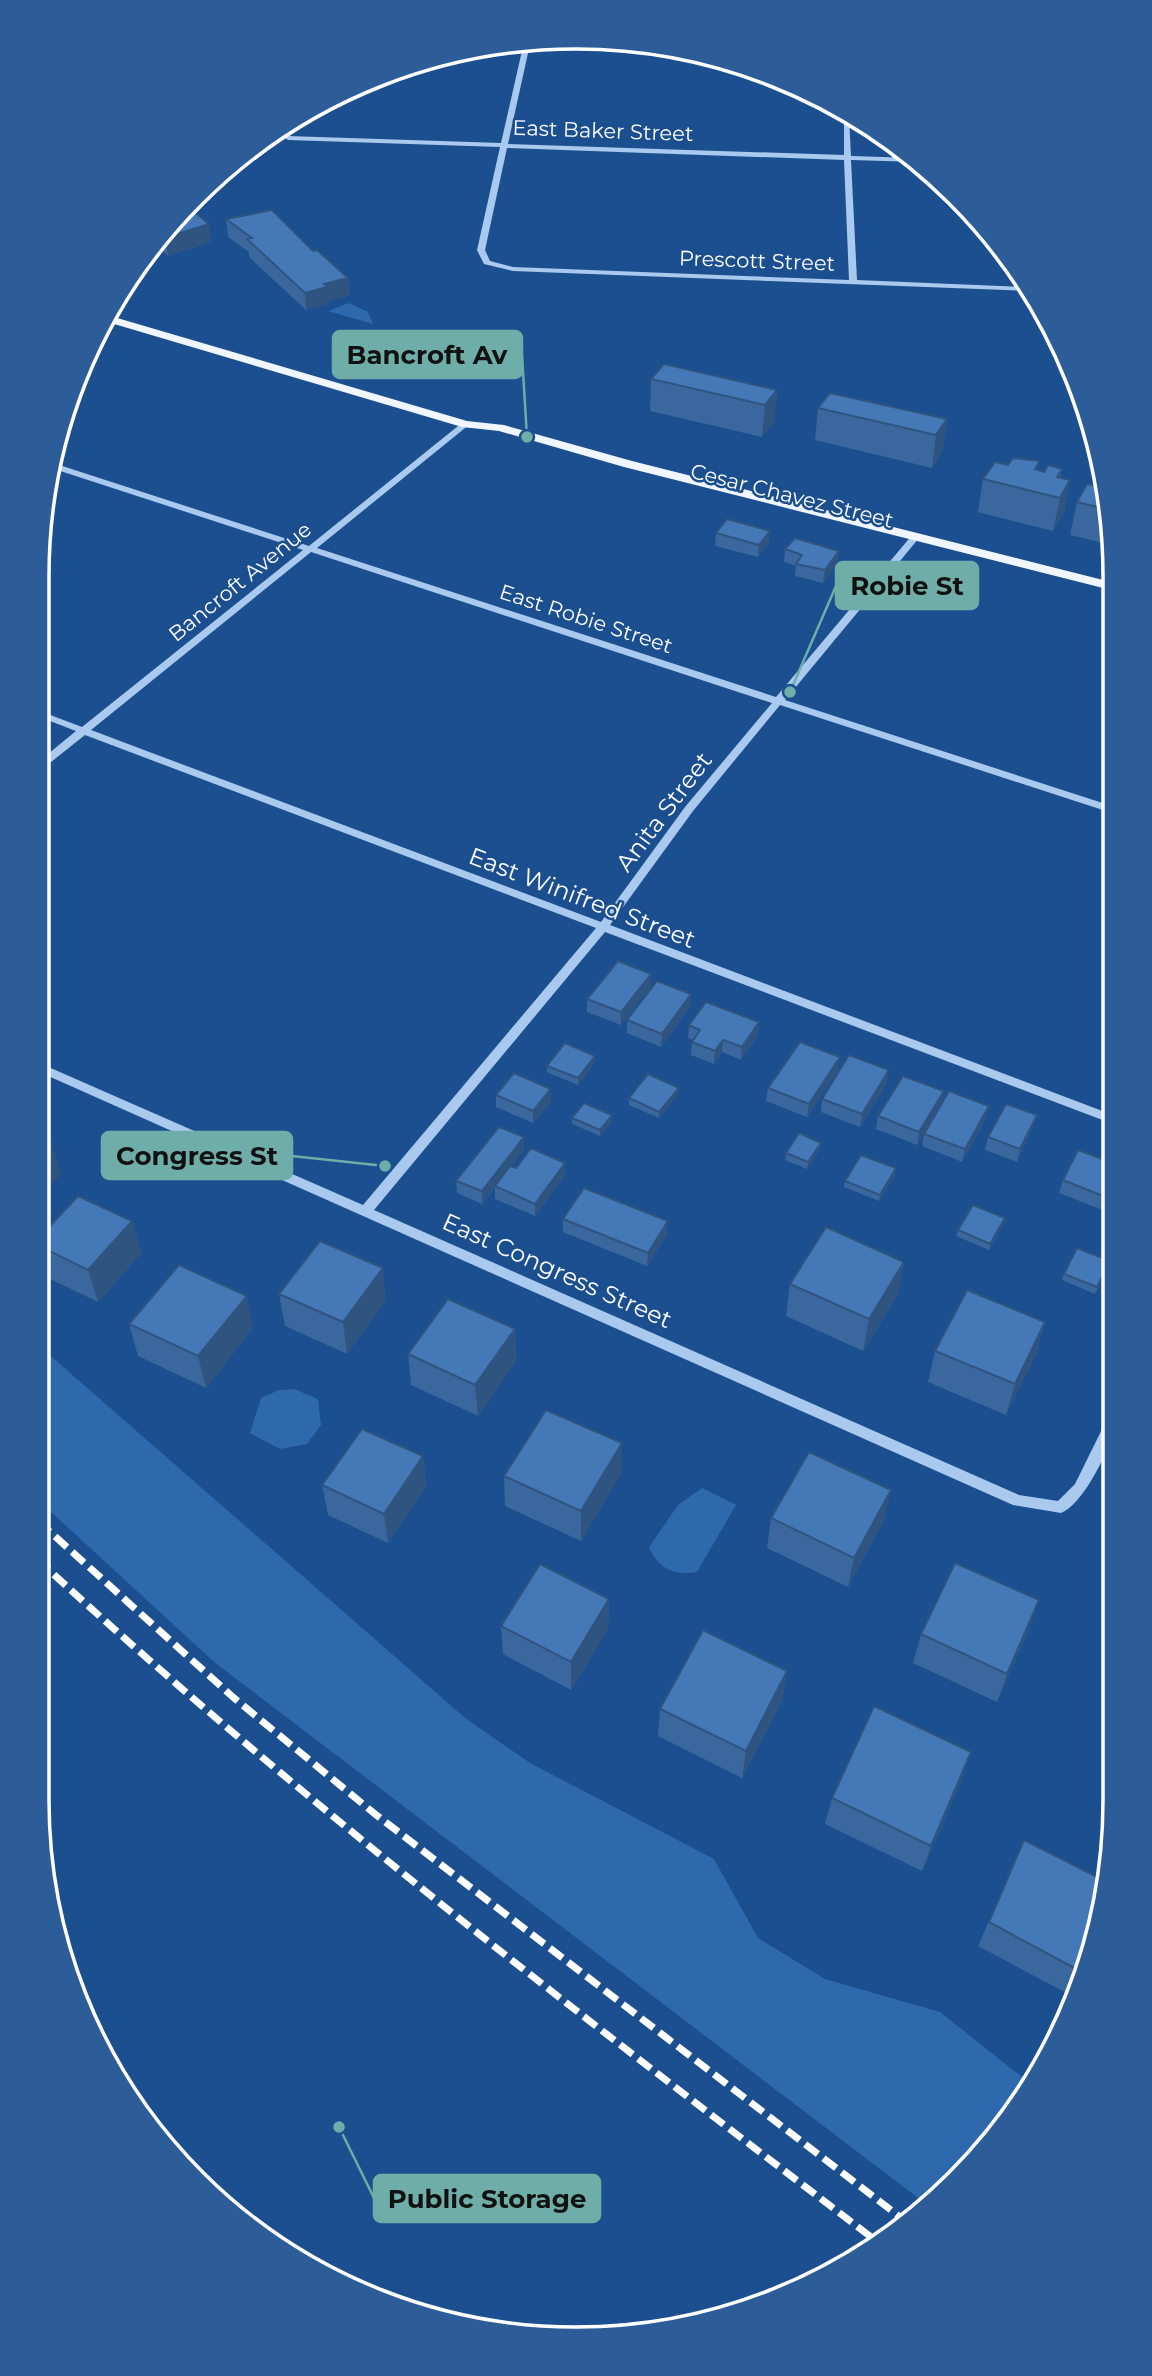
<svg xmlns="http://www.w3.org/2000/svg" width="1152" height="2376" font-family="Montserrat,sans-serif">
<style>
.green{fill:#2e69ad}
.lines{fill:none;stroke-linecap:round;stroke-linejoin:round}
.minor{fill:#a9c9ee;fill-rule:evenodd}
.major{fill:#f0f6ff;fill-rule:evenodd}
.rail-far1{stroke:#fff;stroke-width:5;stroke-dasharray:12 5;stroke-linecap:butt}
.rail{stroke:#fff;stroke-width:7;stroke-dasharray:16 7;stroke-linecap:butt}
.wall{fill:#3a679d}
.shaded-wall{fill:#305480}
.building{fill:#4478b7;stroke:#305480;stroke-width:2}
.labels{text-anchor:middle;stroke-width:5;stroke-linejoin:round;paint-order:stroke}
.far-street-label{font-size:21px;fill:#fff;stroke:#1b4f8f}
.street-label{font-size:24px;fill:#fff;stroke:#1b4f8f}
.rim{fill:none;stroke:#fff;stroke-width:3.5}
.leader{fill:none;stroke:#6fada8;stroke-width:2.5}
.callout-dot{fill:#6fada8;stroke:#1b4f8f;stroke-width:2.5}
.callout{fill:#6fada8;stroke:#6fada8;stroke-width:2.5}
.callout-label{font-size:26px;text-anchor:middle;font-weight:bold;fill:#111}
</style>
<rect width="100%" height="100%" fill="#1b4f8f"/>
<g class="green">
<polygon points="349,303 368,312 373,324 328,311"/>
<polygon points="37,1344 465,1718 530,1763 714,1859 758,1938 825,1979 940,2012 1032,2085 1024,2100 958,2181 926,2204 214,1662 37,1499"/>
<polygon points="294,1389 318,1399 321,1425 307,1444 280,1449 250,1433 261,1398 279,1390"/>
<path d="M702,1488L736,1505L697,1572C675,1576 658,1569 649,1547L678,1505Z"/>
</g>
<g class="lines">
<g class="minor">
<path d="M539,40L641,43L678,47L530,44L508,144L844,155V113L849,117L851,156L914,158L918,162L851,160L857,280L1026,287L1029,291L513,271L484,264L477,250L500,147L288,140L285,138L288,136L501,143L524,42ZM507,148L844,160L849,280L513,267L490,261L485,250Z"/>
<path d="M463,422L470,424L317,548L776,697L913,534H919V538L785,700L1112,806V813L780,705L693,811L610,925L1113,1115V1124L605,932L374,1210L1019,1495L1058,1501L1075,1484L1109,1415L1114,1413C1114,1421 1115,1429 1113,1436C1105,1457 1082,1505 1061,1513L1013,1505L37,1071V1062L363,1205L596,928L85,735L41,770L37,771V763L76,731L37,716V710L82,727L303,550L48,467L50,462L309,546ZM311,552L772,703L685,807L601,922L91,730Z"/>
</g>
<polygon class="major" points="107,315 467,421 504,425 632,461 1111,582 1111,590 624,467 499,431 462,427 104,321"/>
<polyline class="rail-far1" points="37,1521 39,1523"/>
<g class="rail">
<polyline points="38,1521 234,1698 375,1814 904,2220"/>
<path d="M37,1559C302,1804 588,2021 875,2240"/>
</g>
</g>
<g class="wall">
<polygon points="186,205 211,242 168,256 155,243"/>
<polygon points="226,219 313,251 348,278 350,295 328,301 329,304 306,310 249,257 249,252 228,237"/>
<polygon points="651,379 777,390 774,422 762,437 650,411"/>
<polygon points="818,408 947,419 942,452 932,468 815,440"/>
<polygon points="1008,465 1044,472 1062,469 1060,477 1070,480 1064,512 1053,531 978,512 983,479"/>
<polygon points="1101,487 1111,505 1111,545 1070,535 1077,502"/>
<polygon points="716,533 769,543 758,557 715,546"/>
<polygon points="785,549 839,551 837,564 823,583 795,576 796,566 784,562"/>
<polygon points="651,974 651,986 621,1025 587,1012 587,999"/>
<polygon points="690,1007 661,1047 627,1033 627,1020"/>
<polygon points="759,1022 758,1035 741,1060 722,1052 714,1064 691,1055 692,1042 693,1040 688,1038 689,1025"/>
<polygon points="595,1062 578,1085 547,1072 547,1066"/>
<polygon points="838,1070 807,1117 766,1101 768,1088"/>
<polygon points="887,1083 860,1127 821,1112 822,1099"/>
<polygon points="944,1091 941,1104 917,1145 876,1129 878,1116"/>
<polygon points="678,1094 659,1118 629,1105 629,1098"/>
<polygon points="496,1095 551,1102 533,1123 496,1107"/>
<polygon points="572,1118 612,1121 600,1136 572,1124"/>
<polygon points="986,1119 962,1162 922,1146 924,1134"/>
<polygon points="1033,1127 1017,1162 985,1150 988,1137"/>
<polygon points="524,1137 524,1150 511,1166 516,1168 565,1175 535,1216 495,1199 495,1188 482,1204 457,1193 456,1181"/>
<polygon points="821,1143 820,1149 807,1169 785,1160 786,1153"/>
<polygon points="1113,1163 1113,1214 1059,1193 1063,1180"/>
<polygon points="895,1175 879,1201 844,1187 845,1181"/>
<polygon points="563,1219 667,1234 647,1266 563,1232"/>
<polygon points="132,1221 141,1253 98,1302 44,1276 37,1253 37,1240"/>
<polygon points="1003,1224 989,1250 956,1236 958,1230"/>
<polygon points="904,1262 898,1294 863,1351 786,1316 790,1284"/>
<polygon points="1108,1267 1095,1294 1062,1280 1064,1274"/>
<polygon points="279,1294 386,1300 347,1354 285,1326"/>
<polygon points="1045,1322 1036,1354 1006,1415 928,1382 935,1351"/>
<polygon points="129,1324 253,1328 206,1388 138,1356"/>
<polygon points="515,1329 516,1361 478,1416 411,1385 408,1354"/>
<polygon points="423,1456 426,1486 388,1543 328,1515 322,1485"/>
<polygon points="621,1474 581,1541 505,1506 504,1476"/>
<polygon points="771,1518 884,1520 848,1587 767,1548"/>
<polygon points="609,1599 608,1628 571,1690 503,1654 501,1626"/>
<polygon points="1029,1629 997,1702 913,1663 921,1634"/>
<polygon points="783,1699 742,1778 658,1736 660,1709"/>
<polygon points="962,1779 922,1871 825,1824 832,1798"/>
<polygon points="1024,1840 1080,1971 1068,1994 978,1946"/>
</g>
<g class="shaded-wall">
<polygon points="209,224 211,242 168,256 165,238"/>
<polygon points="348,278 350,295 328,301 329,304 306,310 305,293 324,284"/>
<polygon points="777,390 774,422 762,437 765,405"/>
<polygon points="947,419 942,452 932,468 936,435"/>
<polygon points="1070,480 1064,512 1053,531 1060,498"/>
<polygon points="770,531 769,543 758,557 759,545"/>
<polygon points="839,551 837,564 823,583 825,570"/>
<polygon points="651,974 651,986 621,1025 621,1012"/>
<polygon points="691,994 690,1007 661,1047 662,1034"/>
<polygon points="759,1022 758,1035 741,1060 742,1047"/>
<polygon points="723,1040 722,1052 714,1064 715,1051"/>
<polygon points="595,1056 595,1062 578,1085 578,1078"/>
<polygon points="840,1057 838,1070 807,1117 809,1104"/>
<polygon points="889,1070 887,1083 860,1127 862,1114"/>
<polygon points="679,1088 678,1094 659,1118 659,1112"/>
<polygon points="551,1089 551,1102 533,1123 533,1111"/>
<polygon points="944,1091 941,1104 917,1145 919,1132"/>
<polygon points="989,1106 986,1119 962,1162 965,1149"/>
<polygon points="612,1115 612,1121 600,1136 600,1130"/>
<polygon points="1037,1115 1033,1127 1017,1162 1020,1149"/>
<polygon points="524,1137 524,1150 482,1204 482,1191"/>
<polygon points="51,1141 61,1174 37,1200 37,1156"/>
<polygon points="821,1143 820,1149 807,1169 808,1162"/>
<polygon points="565,1163 565,1175 535,1216 535,1204"/>
<polygon points="896,1168 895,1175 879,1201 880,1195"/>
<polygon points="1005,1218 1003,1224 989,1250 990,1244"/>
<polygon points="132,1221 141,1253 98,1302 88,1270"/>
<polygon points="668,1221 667,1234 647,1266 648,1253"/>
<polygon points="904,1262 898,1294 863,1351 869,1319"/>
<polygon points="383,1268 386,1300 347,1354 343,1322"/>
<polygon points="247,1296 253,1328 206,1388 198,1356"/>
<polygon points="1045,1322 1036,1354 1006,1415 1015,1384"/>
<polygon points="515,1329 516,1361 478,1416 475,1385"/>
<polygon points="622,1443 621,1474 581,1541 581,1511"/>
<polygon points="423,1456 426,1486 388,1543 384,1514"/>
<polygon points="891,1490 884,1520 848,1587 854,1558"/>
<polygon points="609,1599 608,1628 571,1690 571,1662"/>
<polygon points="1039,1600 1029,1629 997,1702 1007,1674"/>
<polygon points="787,1671 783,1699 742,1778 746,1751"/>
<polygon points="971,1752 962,1779 922,1871 931,1846"/>
</g>
<g class="building">
<polygon points="186,205 209,224 165,238 162,235"/>
<polygon points="272,210 313,251 317,250 348,278 324,284 327,287 305,293 247,239 252,238 226,219"/>
<polygon points="664,364 777,390 765,405 651,379"/>
<polygon points="830,393 947,419 936,435 818,408"/>
<polygon points="1013,458 1040,461 1035,469 1044,472 1048,465 1062,469 1057,477 1070,480 1060,498 983,479 995,462 1008,465"/>
<polygon points="1104,482 1111,505 1111,510 1077,502 1087,484 1101,487"/>
<polygon points="727,519 770,531 759,545 716,533"/>
<polygon points="795,538 839,551 825,570 796,564 802,555 785,549"/>
<polygon points="618,961 651,974 621,1012 587,999"/>
<polygon points="657,981 691,994 662,1034 627,1020"/>
<polygon points="706,1002 759,1022 742,1047 723,1040 715,1051 692,1042 700,1030 689,1025"/>
<polygon points="800,1042 840,1057 809,1104 768,1088"/>
<polygon points="565,1043 595,1056 578,1078 547,1066"/>
<polygon points="849,1055 889,1070 862,1114 822,1099"/>
<polygon points="514,1073 551,1089 533,1111 496,1095"/>
<polygon points="648,1074 679,1088 659,1112 629,1098"/>
<polygon points="903,1076 944,1091 919,1132 878,1116"/>
<polygon points="949,1091 989,1106 965,1149 924,1134"/>
<polygon points="584,1103 612,1115 600,1130 572,1118"/>
<polygon points="1006,1104 1037,1115 1020,1149 988,1137"/>
<polygon points="499,1127 524,1137 482,1191 456,1181"/>
<polygon points="799,1133 821,1143 808,1162 786,1153"/>
<polygon points="37,1134 51,1141 37,1156"/>
<polygon points="531,1148 565,1163 535,1204 495,1186 510,1166 516,1168"/>
<polygon points="1078,1150 1113,1163 1113,1200 1063,1180"/>
<polygon points="861,1155 896,1168 880,1195 845,1181"/>
<polygon points="584,1188 668,1221 648,1253 563,1219"/>
<polygon points="78,1196 132,1221 88,1270 37,1245 37,1240"/>
<polygon points="973,1205 1005,1218 990,1244 958,1230"/>
<polygon points="826,1227 904,1262 869,1319 790,1284"/>
<polygon points="320,1241 383,1268 343,1322 279,1294"/>
<polygon points="1077,1248 1110,1261 1097,1287 1064,1274"/>
<polygon points="179,1265 247,1296 198,1356 129,1324"/>
<polygon points="967,1290 1045,1322 1015,1384 935,1351"/>
<polygon points="448,1299 515,1329 475,1385 408,1354"/>
<polygon points="546,1410 622,1443 581,1511 504,1476"/>
<polygon points="362,1429 423,1456 384,1514 322,1485"/>
<polygon points="809,1452 891,1490 854,1558 771,1518"/>
<polygon points="955,1563 1039,1600 1007,1674 921,1634"/>
<polygon points="540,1564 609,1599 571,1662 501,1626"/>
<polygon points="703,1630 787,1671 746,1751 660,1709"/>
<polygon points="874,1706 971,1752 931,1846 832,1798"/>
<polygon points="1024,1840 1107,1882 1105,1906 1080,1971 989,1922"/>
<polygon points="693,2311 702,2318 667,2328 677,2313 686,2321"/>
</g>
<g class="labels">
<g class="far-street-label">
<text transform="translate(603 131) rotate(2)" y="7">East Baker Street</text>
<text transform="translate(757 261) rotate(2)" y="7">Prescott Street</text>
<text transform="translate(792 496) rotate(14)" y="7">Cesar Chavez Street</text>
<text transform="translate(240 582) rotate(-39)" y="7">Bancroft Avenue</text>
<text transform="translate(586 619) rotate(18)" y="7">East Robie Street</text>
</g>
<g class="street-label">
<text transform="translate(664 812) rotate(-53)" y="8">Anita Street</text>
<text transform="translate(582 898) rotate(21)" y="8">East Winifred Street</text>
<text transform="translate(557 1271) rotate(24)" y="8">East Congress Street</text>
</g>
</g>
<path d="M0 0H1152V2376H0ZM576 49H576A527 527 0 0 1 1103 576V1800A527 527 0 0 1 576 2327H576A527 527 0 0 1 49 1800V576A527 527 0 0 1 576 49Z" fill="#2d5d98" fill-rule="evenodd"/>
<path class="rim" d="M576 49H576A527 527 0 0 1 1103 576V1800A527 527 0 0 1 576 2327H576A527 527 0 0 1 49 1800V576A527 527 0 0 1 576 49Z"/>
<path class="leader" d="M527 437L522 355M790 692L836 586M385 1166L292 1156M339 2127L374 2198"/>
<g class="callout-dot">
<circle cx="527" cy="437" r="7"/>
<circle cx="790" cy="692" r="7"/>
<circle cx="385" cy="1166" r="7"/>
<circle cx="339" cy="2127" r="7"/>
</g>
<g class="callout">
<rect x="333" y="331" width="189" height="47" rx="7"/>
<rect x="836" y="562" width="142" height="47" rx="7"/>
<rect x="102" y="1132" width="190" height="47" rx="7"/>
<rect x="374" y="2175" width="226" height="47" rx="7"/>
</g>
<g class="callout-label">
<text x="427" y="364">Bancroft Av</text>
<text x="907" y="595">Robie St</text>
<text x="197" y="1165">Congress St</text>
<text x="487" y="2208">Public Storage</text>
</g>
</svg>
